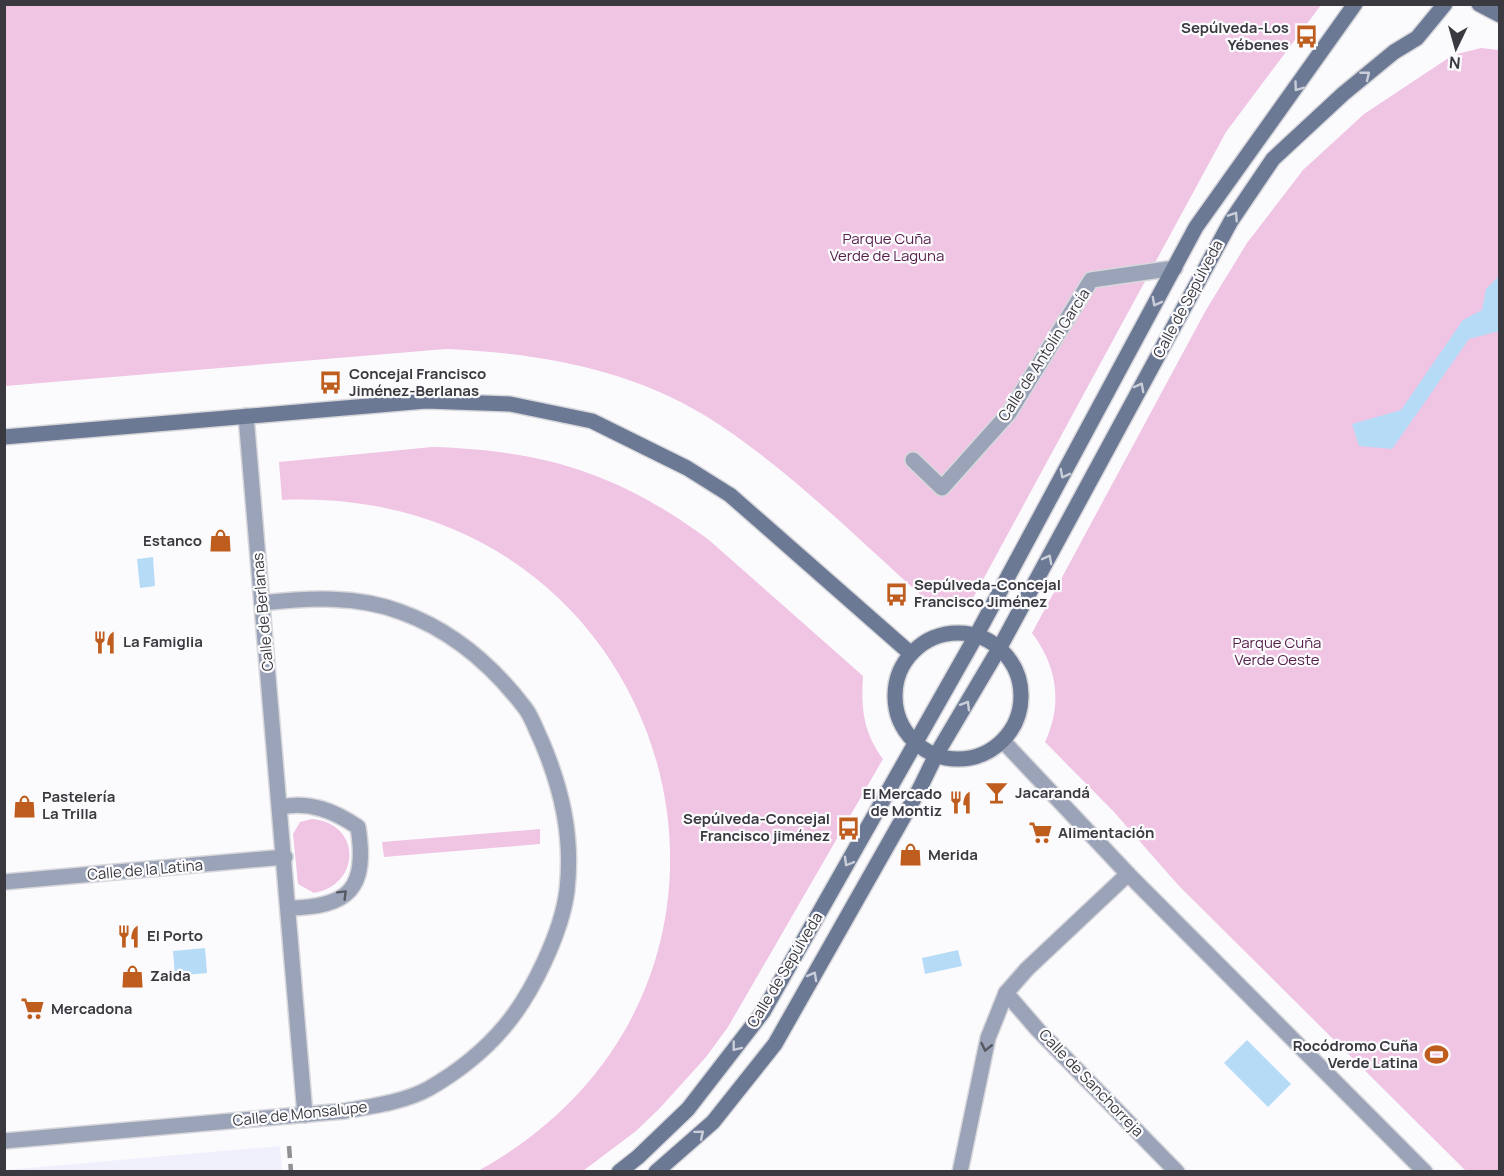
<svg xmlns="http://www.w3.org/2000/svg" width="1504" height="1176" font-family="Manrope,sans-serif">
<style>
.built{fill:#f0f0fd}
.green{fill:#f0c5e4}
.water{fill:#b6dbf7}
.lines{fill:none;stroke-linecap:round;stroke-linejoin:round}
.street-casing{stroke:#d8d8dc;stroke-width:18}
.secondary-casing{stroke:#d8d8dc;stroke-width:18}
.street{stroke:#9aa3b7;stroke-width:15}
.secondary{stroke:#6c7995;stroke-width:15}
.rail{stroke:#909094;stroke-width:4.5;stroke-dasharray:12 6;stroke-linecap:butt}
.oneway{stroke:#c9ced9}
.oneway2{stroke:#565963}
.labels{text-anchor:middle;stroke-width:4.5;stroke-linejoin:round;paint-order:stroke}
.poi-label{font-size:15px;font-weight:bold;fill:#39393f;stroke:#fbfbfe;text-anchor:start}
.park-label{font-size:15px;fill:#551f4a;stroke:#fbfbfe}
.street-label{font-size:15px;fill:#39393f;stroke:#fbfbfe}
</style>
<rect width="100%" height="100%" fill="#fbfbfe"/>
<polygon class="built" points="280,1146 282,1171 5,1171 5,1170"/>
<g class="green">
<path d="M5,5H1321L1226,132L972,600H952L932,605C862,543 784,464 704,415C626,368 536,353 446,349L5,386Z"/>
<path d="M1481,48L1499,50V1171H1466L1179,886L1114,812L1045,742C1063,704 1057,666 1032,633L1206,310L1247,243L1303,170L1364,114L1453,55Z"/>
<path d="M432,447C543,450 619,473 709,540L863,676C861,708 863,732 883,759L728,1027L706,1057L660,1108L636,1131L583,1171H478C820,982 675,483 282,500L279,462Z"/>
<path d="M312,819C361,823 362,884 314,893L298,884L293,834L300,822Z"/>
<polygon points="540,829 540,844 384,857 382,842"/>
</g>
<g class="water">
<polygon points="1499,276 1499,331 1469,339 1392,449 1359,446 1352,424 1401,410 1463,320 1482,310 1486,289"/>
<polygon points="153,557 155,586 140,588 137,559"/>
<polygon points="205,948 207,973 175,976 173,951"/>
<polygon points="958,950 962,966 925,974 922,958"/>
<polygon points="1247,1040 1291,1084 1268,1107 1224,1063"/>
</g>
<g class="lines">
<defs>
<g id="street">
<polyline points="246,416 305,1115"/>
<polyline points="913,460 942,488 1009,413 1091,280 1175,268"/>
<polyline points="1003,741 1128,874 1425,1172"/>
<path d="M281,807C310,801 334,811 358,827C368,889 349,907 289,908"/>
<polyline points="4,882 285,857"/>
<polyline points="1006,993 1038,1030 1177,1172"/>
<path d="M4,1141L345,1111C372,1106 404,1102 428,1089C456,1073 485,1050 505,1026C532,994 562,932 567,890C573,837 562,789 541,740C536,730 532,717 525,708C493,666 451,630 401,612C357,595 308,598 262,603"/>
<polyline points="960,1172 988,1038 1006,993 1027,969 1128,874"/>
</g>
<g id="secondary">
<polyline points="1479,4 1500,15"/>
<polyline points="4,437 426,401 510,404 592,421 687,468 730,495 910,653"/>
<circle cx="958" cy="696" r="63"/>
<polyline points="619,1172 638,1157 688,1109 763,1012 976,636 1196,227 1355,4"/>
<polyline points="656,1172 713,1122 775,1044 920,788 936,755 1000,647 1231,221 1273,159 1343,94 1394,52 1417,38 1445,4"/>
</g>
</defs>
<use href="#street" class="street-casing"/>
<use href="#secondary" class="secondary-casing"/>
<use href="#street" class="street"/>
<use href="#secondary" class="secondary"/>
<polyline class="rail" points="289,1146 291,1172"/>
</g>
<defs><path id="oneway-chevron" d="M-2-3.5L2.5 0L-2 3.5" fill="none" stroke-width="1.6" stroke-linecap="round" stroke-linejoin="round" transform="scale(1.5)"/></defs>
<g class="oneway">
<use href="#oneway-chevron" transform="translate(1366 75) rotate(-39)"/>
<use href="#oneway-chevron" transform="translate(1298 87) rotate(126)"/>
<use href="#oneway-chevron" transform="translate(1234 216) rotate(-57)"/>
<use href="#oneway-chevron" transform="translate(1156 302) rotate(118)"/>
<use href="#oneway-chevron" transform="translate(1140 387) rotate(-62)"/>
<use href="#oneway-chevron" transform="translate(1064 474) rotate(118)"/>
<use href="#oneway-chevron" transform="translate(1048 559) rotate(-62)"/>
<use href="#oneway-chevron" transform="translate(966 705) rotate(-59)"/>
<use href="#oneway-chevron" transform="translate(848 862) rotate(120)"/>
<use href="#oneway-chevron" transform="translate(813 976) rotate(-61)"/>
<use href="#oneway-chevron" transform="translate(736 1047) rotate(128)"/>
<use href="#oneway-chevron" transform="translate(700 1134) rotate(-40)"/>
</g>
<g class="oneway2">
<use href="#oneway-chevron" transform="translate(343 894) rotate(-45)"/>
<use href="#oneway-chevron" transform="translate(986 1047) rotate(103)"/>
</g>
<defs>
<symbol id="bus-bare" viewBox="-9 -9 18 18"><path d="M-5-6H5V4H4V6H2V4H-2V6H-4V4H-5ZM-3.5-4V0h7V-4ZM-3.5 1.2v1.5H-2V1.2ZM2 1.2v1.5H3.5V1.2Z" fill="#be5d1d" stroke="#fbfbfe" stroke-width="2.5" paint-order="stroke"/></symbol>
<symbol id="shop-bare" viewBox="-9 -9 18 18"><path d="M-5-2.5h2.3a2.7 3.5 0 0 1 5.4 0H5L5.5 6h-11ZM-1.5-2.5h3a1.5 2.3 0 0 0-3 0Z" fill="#be5d1d" stroke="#fbfbfe" stroke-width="2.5" paint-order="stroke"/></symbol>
<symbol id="restaurant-bare" viewBox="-9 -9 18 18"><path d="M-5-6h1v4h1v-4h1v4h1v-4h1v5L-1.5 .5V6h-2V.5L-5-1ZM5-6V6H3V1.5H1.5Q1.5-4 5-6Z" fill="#be5d1d" stroke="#fbfbfe" stroke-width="2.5" paint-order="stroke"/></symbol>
<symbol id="bar-bare" viewBox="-9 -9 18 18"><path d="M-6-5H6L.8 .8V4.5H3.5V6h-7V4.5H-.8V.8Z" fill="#be5d1d" stroke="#fbfbfe" stroke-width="2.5" paint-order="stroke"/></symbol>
<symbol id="supermarket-bare" viewBox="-9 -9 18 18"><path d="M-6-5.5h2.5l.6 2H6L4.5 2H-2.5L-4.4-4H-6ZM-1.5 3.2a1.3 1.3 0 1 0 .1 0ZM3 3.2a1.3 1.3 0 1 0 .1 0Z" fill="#be5d1d" stroke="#fbfbfe" stroke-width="2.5" paint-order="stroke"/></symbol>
<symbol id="stadium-bare" viewBox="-9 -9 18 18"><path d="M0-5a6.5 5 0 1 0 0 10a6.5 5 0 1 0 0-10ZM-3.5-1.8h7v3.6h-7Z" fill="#be5d1d" stroke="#fbfbfe" stroke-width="2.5" paint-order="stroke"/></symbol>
</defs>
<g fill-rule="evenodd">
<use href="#bus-bare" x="1290" y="20" width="33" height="33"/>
<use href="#bus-bare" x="314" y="366" width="33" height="33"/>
<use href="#shop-bare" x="204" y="524" width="33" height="33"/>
<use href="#bus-bare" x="880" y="578" width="33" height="33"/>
<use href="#restaurant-bare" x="88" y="626" width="33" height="33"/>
<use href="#bar-bare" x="980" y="776" width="33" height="33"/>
<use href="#restaurant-bare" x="944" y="786" width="33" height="33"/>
<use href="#shop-bare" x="8" y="790" width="33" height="33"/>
<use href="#bus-bare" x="832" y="812" width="33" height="33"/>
<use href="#supermarket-bare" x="1024" y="816" width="33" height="33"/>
<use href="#shop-bare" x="894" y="838" width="33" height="33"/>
<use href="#restaurant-bare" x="112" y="920" width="33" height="33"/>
<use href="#shop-bare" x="116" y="960" width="33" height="33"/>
<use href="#supermarket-bare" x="16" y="992" width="33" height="33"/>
<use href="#stadium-bare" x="1420" y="1038" width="33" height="33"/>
</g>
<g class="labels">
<g class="poi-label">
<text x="1289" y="33" text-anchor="end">Sepúlveda-Los<tspan x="1289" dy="17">Yébenes</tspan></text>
<text x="349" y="379">Concejal Francisco<tspan x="349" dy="17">Jiménez-Berlanas</tspan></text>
<text x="202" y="546" text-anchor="end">Estanco</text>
<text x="914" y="590">Sepúlveda-Concejal<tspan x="914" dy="17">Francisco Jiménez</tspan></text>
<text x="123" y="647">La Famiglia</text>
<text x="1015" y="798">Jacarandá</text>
<text x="942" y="799" text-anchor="end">El Mercado<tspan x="942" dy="17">de Montiz</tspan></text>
<text x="42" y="802">Pastelería<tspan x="42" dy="17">La Trilla</tspan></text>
<text x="830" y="824" text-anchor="end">Sepúlveda-Concejal<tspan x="830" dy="17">Francisco jiménez</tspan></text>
<text x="1058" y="838">Alimentación</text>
<text x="928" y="860">Merida</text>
<text x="147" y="941">El Porto</text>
<text x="150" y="981">Zaida</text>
<text x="51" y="1014">Mercadona</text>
<text x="1418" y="1051" text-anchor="end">Rocódromo Cuña<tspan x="1418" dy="17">Verde Latina</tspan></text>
</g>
<g class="park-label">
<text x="887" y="244">Parque Cuña<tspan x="887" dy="17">Verde de Laguna</tspan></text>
<text x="1277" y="648">Parque Cuña<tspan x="1277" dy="17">Verde Oeste</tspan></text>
</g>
<g class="street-label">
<text transform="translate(1188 299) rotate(-62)" y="5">Calle de Sepúlveda</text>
<text transform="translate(1044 355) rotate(-57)" y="5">Calle de Antolín García</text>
<text transform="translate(263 612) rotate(-95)" y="5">Calle de Berlanas</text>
<text transform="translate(145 870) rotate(-5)" y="5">Calle de la Latina</text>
<text transform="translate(785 970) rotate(-59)" y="5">Calle de Sepúlveda</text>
<text transform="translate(1091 1083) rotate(46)" y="5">Calle de Sanchorreja</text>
<text transform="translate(300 1114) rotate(-6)" y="5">Calle de Monsalupe</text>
</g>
</g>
<rect width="1504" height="1176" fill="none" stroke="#39393f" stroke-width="12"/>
<g transform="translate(1456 48) rotate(185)" stroke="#fbfbfe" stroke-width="4.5" paint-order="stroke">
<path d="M0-4.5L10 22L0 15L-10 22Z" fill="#39393f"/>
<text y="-9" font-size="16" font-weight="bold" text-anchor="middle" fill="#39393f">N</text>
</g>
</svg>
